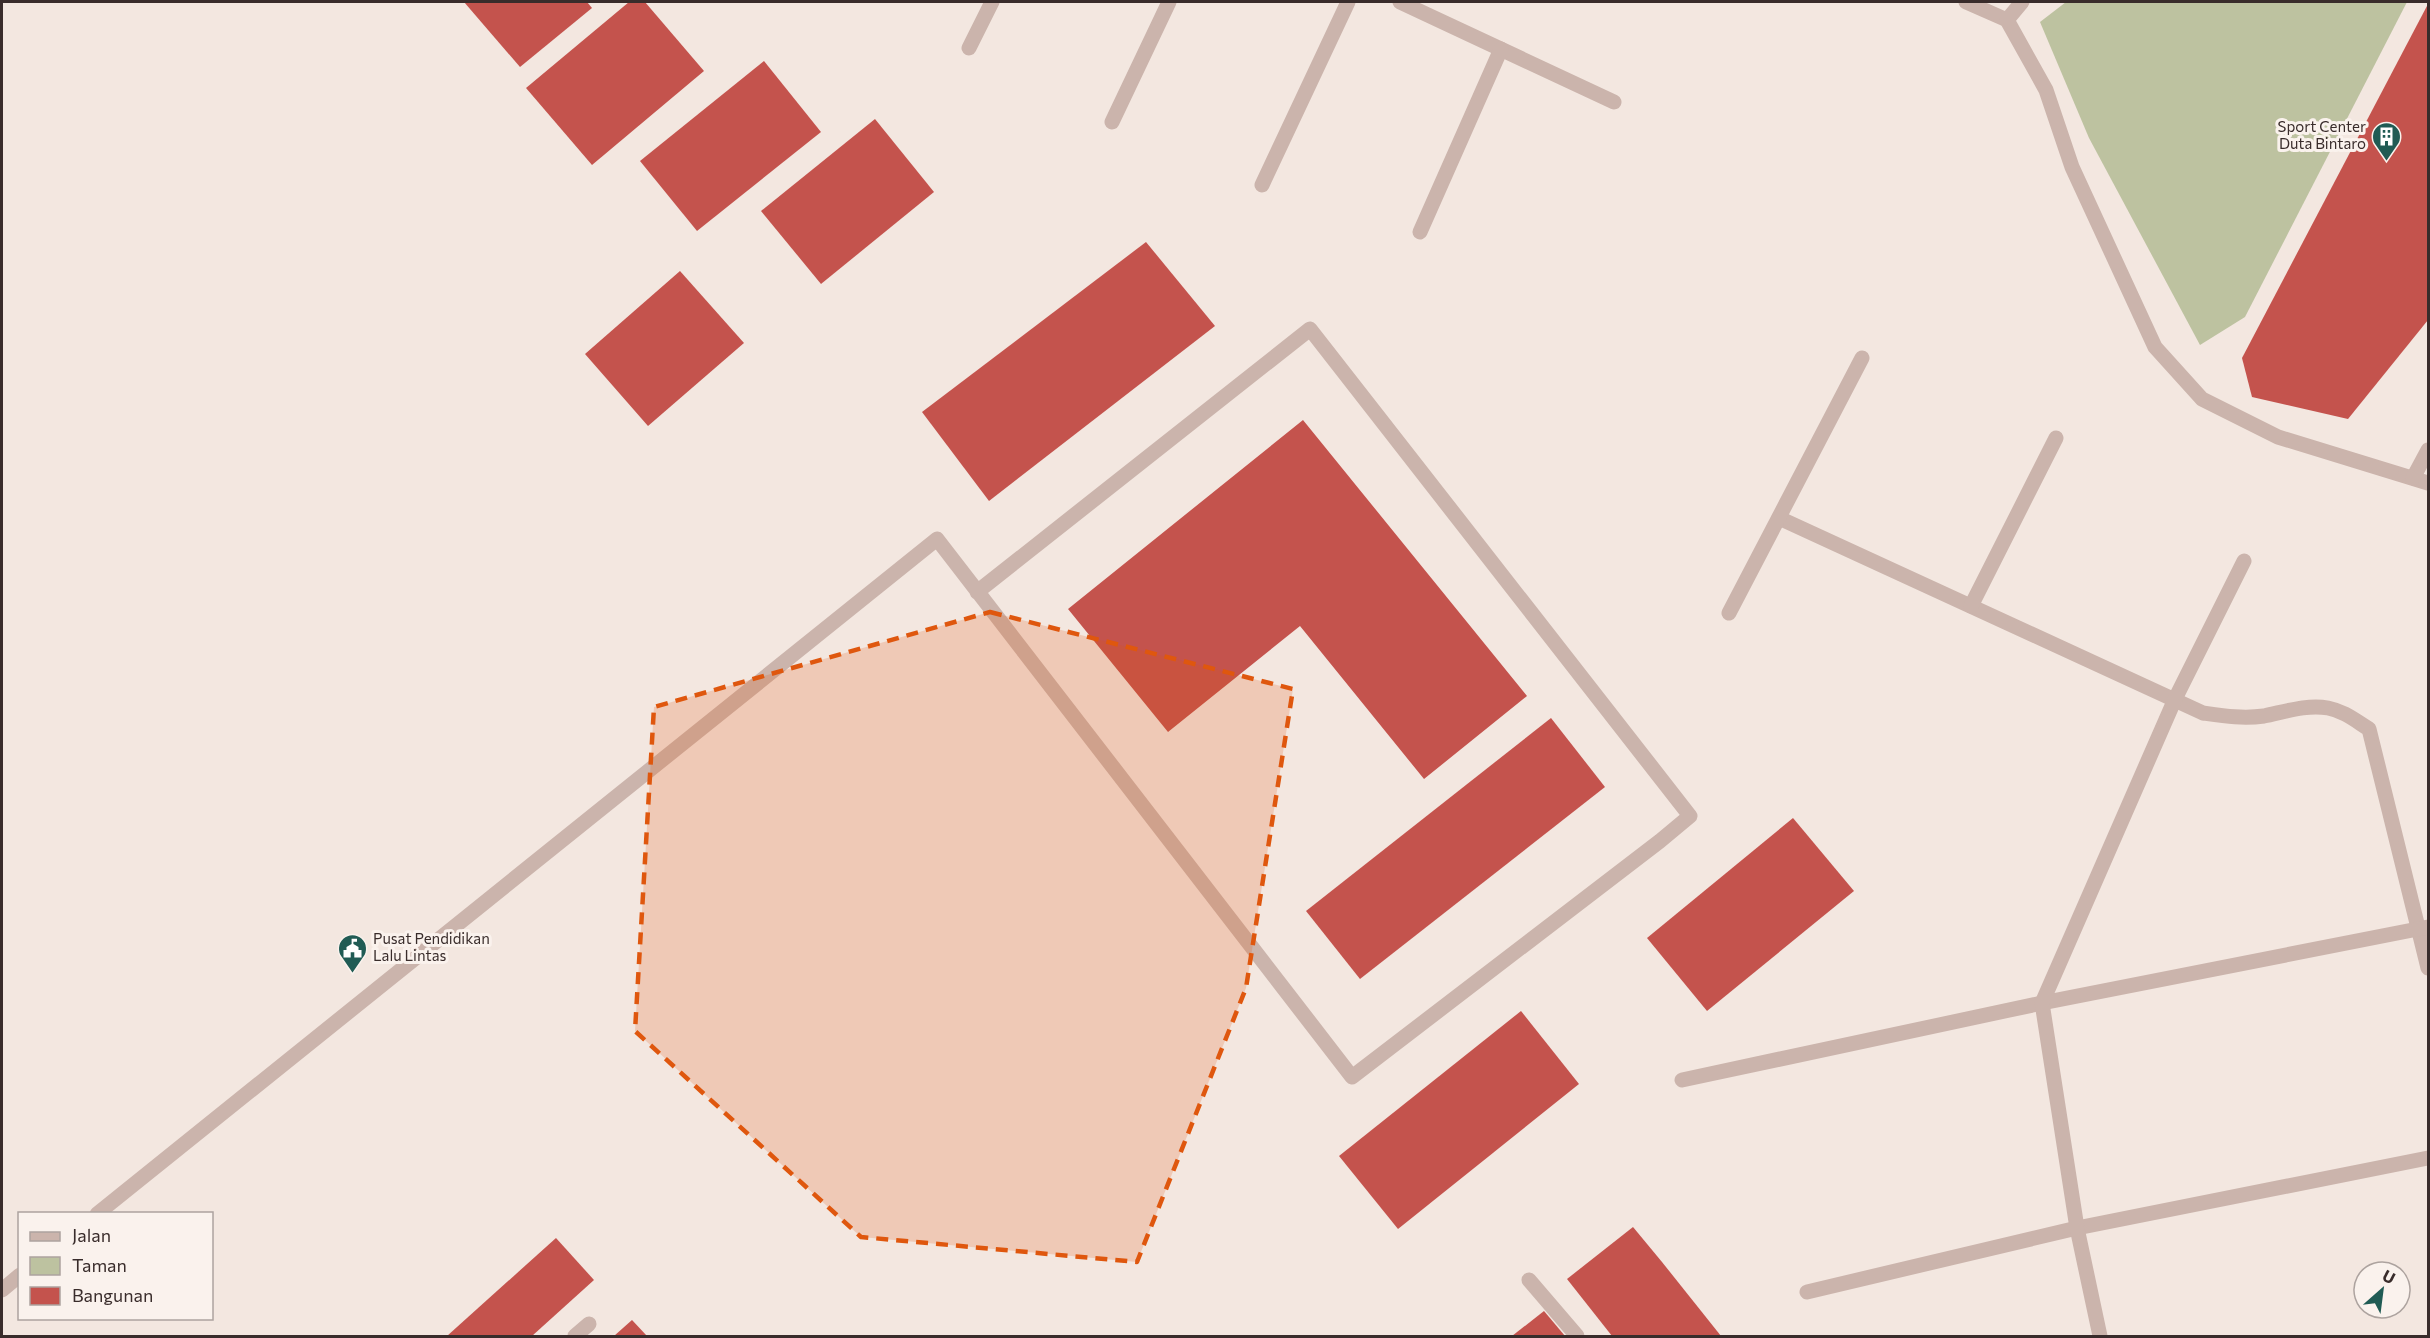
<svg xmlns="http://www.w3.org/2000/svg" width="2430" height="1338" font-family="Commissioner,sans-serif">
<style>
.green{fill:#bdc2a0}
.building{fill:#c4534d}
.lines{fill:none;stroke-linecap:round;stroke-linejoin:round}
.lane{stroke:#cbb4ac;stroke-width:15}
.street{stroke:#cbb4ac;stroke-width:15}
.marked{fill:#df570e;fill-opacity:0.2;stroke:#df570e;stroke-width:4.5;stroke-dasharray:12 8;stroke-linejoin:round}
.labels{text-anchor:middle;stroke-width:6;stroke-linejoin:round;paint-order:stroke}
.poi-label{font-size:15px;fill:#392c2b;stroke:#faf2ed;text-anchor:end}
</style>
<rect width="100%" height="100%" fill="#f3e7e0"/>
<polygon class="green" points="2066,2 2407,2 2245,317 2200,345 2089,138 2040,22"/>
<g class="building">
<polygon points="464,2 587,2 592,8 520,67"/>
<polygon points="629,2 645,2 704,71 592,165 526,88"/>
<polygon points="2428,4 2428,320 2348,419 2252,397 2242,358"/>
<polygon points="764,61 821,132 697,231 640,161"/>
<polygon points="875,119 934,192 821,284 761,211"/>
<polygon points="1146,242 1215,326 989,501 922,412"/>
<polygon points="680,271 744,343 648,426 585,354"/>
<polygon points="1303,420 1527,696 1424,779 1300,626 1168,732 1068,609"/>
<polygon points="1551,718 1605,787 1360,979 1306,911"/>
<polygon points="1793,818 1854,891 1707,1011 1647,938"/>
<polygon points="1521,1011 1579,1084 1398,1229 1339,1156"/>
<polygon points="1633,1227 1662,1262 1721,1336 1612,1336 1567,1279"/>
<polygon points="556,1238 594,1280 532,1336 447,1336"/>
<polygon points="1544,1311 1565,1336 1512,1336"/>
<polygon points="632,1320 647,1336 614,1336"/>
</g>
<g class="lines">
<g class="lane">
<polyline points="97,1214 937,539 1352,1077 1660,841 1690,816 1310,329 977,592"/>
<polyline points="2,1290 20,1275"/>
</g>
<g class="street">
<polyline points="1400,2 1614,102"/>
<polyline points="1966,2 2007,20 2046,90 2072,167 2155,347 2202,399 2278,437 2428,483"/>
<polyline points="2007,20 2022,2"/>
<polyline points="969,48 992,2"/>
<polyline points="1112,122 1169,2"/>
<polyline points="1262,185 1348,2"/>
<polyline points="1420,232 1501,49"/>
<polyline points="2413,478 2428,450"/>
<path d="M1779,518L2203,713C2224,716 2243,719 2264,716C2284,712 2307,704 2328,708C2344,711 2356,721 2369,729L2428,968"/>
<polyline points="1971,606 2056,438"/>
<polyline points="1729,613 1862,358"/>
<polyline points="1682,1080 2042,1003 2428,927"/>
<polyline points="1529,1280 1577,1336"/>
<polyline points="1807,1292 2077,1228 2428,1158"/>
<polyline points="575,1336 589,1324"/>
<polyline points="2100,1336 2077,1228 2042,1003 2175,699 2244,561"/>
</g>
</g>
<path class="marked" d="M990,612L1293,689L1246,988L1137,1262L861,1237L635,1031L654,707Z"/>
<defs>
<symbol id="building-pin" viewBox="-11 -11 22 30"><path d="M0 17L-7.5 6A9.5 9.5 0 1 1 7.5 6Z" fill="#205b54" stroke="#faf2ed"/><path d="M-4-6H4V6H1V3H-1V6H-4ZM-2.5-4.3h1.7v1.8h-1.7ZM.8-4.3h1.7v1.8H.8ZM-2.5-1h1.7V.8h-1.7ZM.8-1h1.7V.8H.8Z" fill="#fff"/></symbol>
<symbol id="civic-pin" viewBox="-11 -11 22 30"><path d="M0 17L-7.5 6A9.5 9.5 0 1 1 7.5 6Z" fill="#205b54" stroke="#faf2ed"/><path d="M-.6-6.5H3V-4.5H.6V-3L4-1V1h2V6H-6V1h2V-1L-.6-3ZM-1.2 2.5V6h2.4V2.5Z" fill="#fff"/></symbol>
</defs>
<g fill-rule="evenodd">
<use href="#building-pin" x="2370" y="120" width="33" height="45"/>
<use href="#civic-pin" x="336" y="932" width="33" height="45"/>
</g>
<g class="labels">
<g class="poi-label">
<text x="2366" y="132">Sport Center<tspan x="2366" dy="17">Duta Bintaro</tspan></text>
<text x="373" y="944" text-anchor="start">Pusat Pendidikan<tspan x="373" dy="17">Lalu Lintas</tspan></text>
</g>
</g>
<rect width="2430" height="1338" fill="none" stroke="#392c2b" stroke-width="6"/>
<rect x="18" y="1212" width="195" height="108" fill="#faf2ed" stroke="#ada39f" stroke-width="1.5"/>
<rect x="30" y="1232" width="30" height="9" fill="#cbb4ac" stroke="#ada39f" stroke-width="1.5"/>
<text x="72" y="1242" font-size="18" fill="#392c2b">Jalan</text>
<rect x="30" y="1257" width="30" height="18" fill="#bdc2a0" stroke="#ada39f" stroke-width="1.5"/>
<text x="72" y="1272" font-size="18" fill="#392c2b">Taman</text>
<rect x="30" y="1287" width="30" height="18" fill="#c4534d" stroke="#ada39f" stroke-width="1.5"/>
<text x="72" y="1302" font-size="18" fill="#392c2b">Bangunan</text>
<g transform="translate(2382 1290) rotate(28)"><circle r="28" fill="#faf2ed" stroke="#ada39f" stroke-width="1.5"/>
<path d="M0-4.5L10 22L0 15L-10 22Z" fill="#205b54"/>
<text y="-9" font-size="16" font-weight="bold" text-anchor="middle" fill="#392c2b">U</text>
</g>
</svg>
